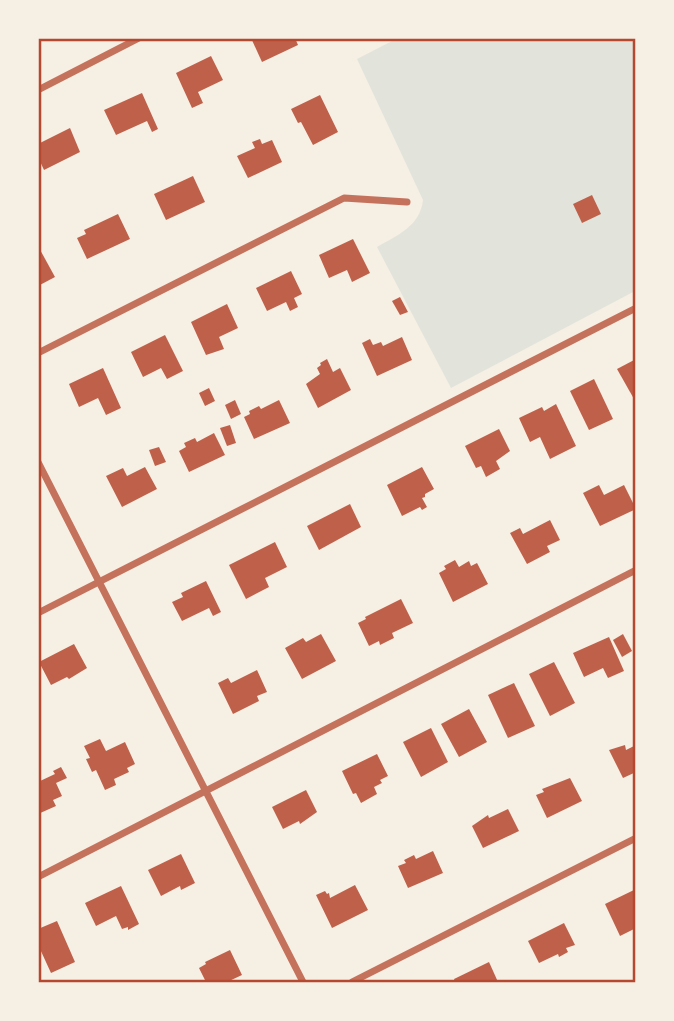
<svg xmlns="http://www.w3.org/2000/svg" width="674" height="1021" font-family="'Titillium Web',sans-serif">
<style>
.green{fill:#e2e4dc}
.building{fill:#bf614a}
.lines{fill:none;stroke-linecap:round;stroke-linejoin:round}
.minor{stroke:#c5725c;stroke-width:7}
.neatline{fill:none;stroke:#b5482f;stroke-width:2.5}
</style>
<rect width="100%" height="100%" fill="#f6efe4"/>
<path class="green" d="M396,39H635V291L451,388L377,247C398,235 420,226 423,200L357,59Z"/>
<g class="building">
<polygon points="251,38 295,38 298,45 262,62"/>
<polygon points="211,56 223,80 198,92 203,103 192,108 176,73"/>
<polygon points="142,93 158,129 152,132 147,121 116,135 104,110"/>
<polygon points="320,95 338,132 313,145 301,122 298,123 291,109"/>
<polygon points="70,128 80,152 44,170 38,157 38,144"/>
<polygon points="260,139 262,144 272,140 282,162 248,178 237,156 255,148 252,142"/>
<polygon points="193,176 205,202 166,220 154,194"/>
<polygon points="592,195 601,214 582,223 573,204"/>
<polygon points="118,214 130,239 87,259 77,238 86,234 84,230"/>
<polygon points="353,239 370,273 352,282 347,270 329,278 319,255"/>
<polygon points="38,246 55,277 38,286"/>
<polygon points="291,271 302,294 294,298 298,307 290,311 286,302 267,311 256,288"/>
<polygon points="400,297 408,312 400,315 392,301"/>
<polygon points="227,304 238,328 219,337 224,349 206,355 191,322"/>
<polygon points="165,335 183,371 167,379 161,368 143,377 131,352"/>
<polygon points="402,337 412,360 377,376 362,343 370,339 373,345 381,342 383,346"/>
<polygon points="327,359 333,372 340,368 351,390 318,408 306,384 320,374 317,368 321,365 320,363"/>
<polygon points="636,359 636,398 634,399 617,369"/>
<polygon points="103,368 121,408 106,415 98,398 79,407 69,384"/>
<polygon points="594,379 613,419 589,430 570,391"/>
<polygon points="209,388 215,401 205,406 199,393"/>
<polygon points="235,400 241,414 231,419 225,405"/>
<polygon points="279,400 290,423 254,439 244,417 250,414 249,411 259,406 261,409"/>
<polygon points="556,404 576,446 550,459 540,437 530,442 519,418 542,407 544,411"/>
<polygon points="230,425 236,443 227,446 220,428"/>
<polygon points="499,429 510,451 496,461 500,469 486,477 481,466 476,468 465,446"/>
<polygon points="214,433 225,455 189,472 179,451 186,447 184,443 195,438 197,442"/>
<polygon points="159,447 166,462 155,466 149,450"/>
<polygon points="145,467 157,489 122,507 106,476 123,468 127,476"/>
<polygon points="422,467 434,489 425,494 425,497 422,498 427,507 422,510 420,507 402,516 387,485"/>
<polygon points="599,485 604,495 624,485 636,509 600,526 583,493"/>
<polygon points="350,504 361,527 319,550 307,526"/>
<polygon points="550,520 560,540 547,546 550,552 527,564 510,533 520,528 523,534"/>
<polygon points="275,542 287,567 265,578 269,587 246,599 229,565"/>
<polygon points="455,560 459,567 469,561 471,566 477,563 488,584 453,602 439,573 446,569 444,566"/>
<polygon points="206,581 221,612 213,616 209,608 182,621 172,602 183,597 181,593"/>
<polygon points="401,599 413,623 392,633 394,638 380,645 379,641 369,646 358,623 366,619 365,617"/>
<polygon points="321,634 336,661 302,679 285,648 303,638 306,642"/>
<polygon points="623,634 632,651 622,657 613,640"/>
<polygon points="609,637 624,671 608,678 603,668 584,677 573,653"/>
<polygon points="74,644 87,668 69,679 67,677 51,685 39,662"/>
<polygon points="554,662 575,703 550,716 529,674"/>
<polygon points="257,670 267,692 257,696 259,701 233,714 218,683 228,678 231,683"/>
<polygon points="514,683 535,726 508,738 488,695"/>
<polygon points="469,709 487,742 459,757 441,724"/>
<polygon points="431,728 448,762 421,777 403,742"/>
<polygon points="100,739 106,751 125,742 135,764 127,768 129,772 114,779 116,785 105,790 96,770 92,772 86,759 90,758 84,746"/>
<polygon points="625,745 626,750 636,745 636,772 623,778 609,750"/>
<polygon points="377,754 388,776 380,780 382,783 374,787 377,794 361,803 356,793 353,794 342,771"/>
<polygon points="61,767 67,778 56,783 62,796 53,800 56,806 38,814 38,782 55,774 53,771"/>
<polygon points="570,778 582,801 547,818 536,795 544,792 542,789"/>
<polygon points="306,790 317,812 300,824 299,821 283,829 272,807"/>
<polygon points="508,809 519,831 483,848 472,826 488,815 489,818"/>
<polygon points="433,851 443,873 408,888 398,866 406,863 404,860 414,855 416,859"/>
<polygon points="181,854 195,883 181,890 180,886 161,896 148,870"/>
<polygon points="355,885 368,910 332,928 316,895 325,891 327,894 329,893 330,898"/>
<polygon points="121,886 139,924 128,930 128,927 122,929 116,916 96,926 85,903"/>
<polygon points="636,889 636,928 620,936 605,904"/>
<polygon points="57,921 75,962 51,973 40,949 38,950 38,929"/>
<polygon points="564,923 575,945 566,948 568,952 559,957 558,954 539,963 528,941"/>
<polygon points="230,950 242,975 227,982 206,982 199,968 206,964 205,962"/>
<polygon points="489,962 498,982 455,982 454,979"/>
</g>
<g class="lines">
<g class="minor">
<polyline points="38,90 139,38"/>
<polyline points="38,353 344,198 407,202"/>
<polyline points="38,462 303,982"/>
<polyline points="38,613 636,308"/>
<polyline points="38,877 636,570"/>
<polyline points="352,982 636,838"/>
</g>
</g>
<rect width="674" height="1021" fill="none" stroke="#f6efe4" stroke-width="80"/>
<rect x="40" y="40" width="594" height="941" class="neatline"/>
</svg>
